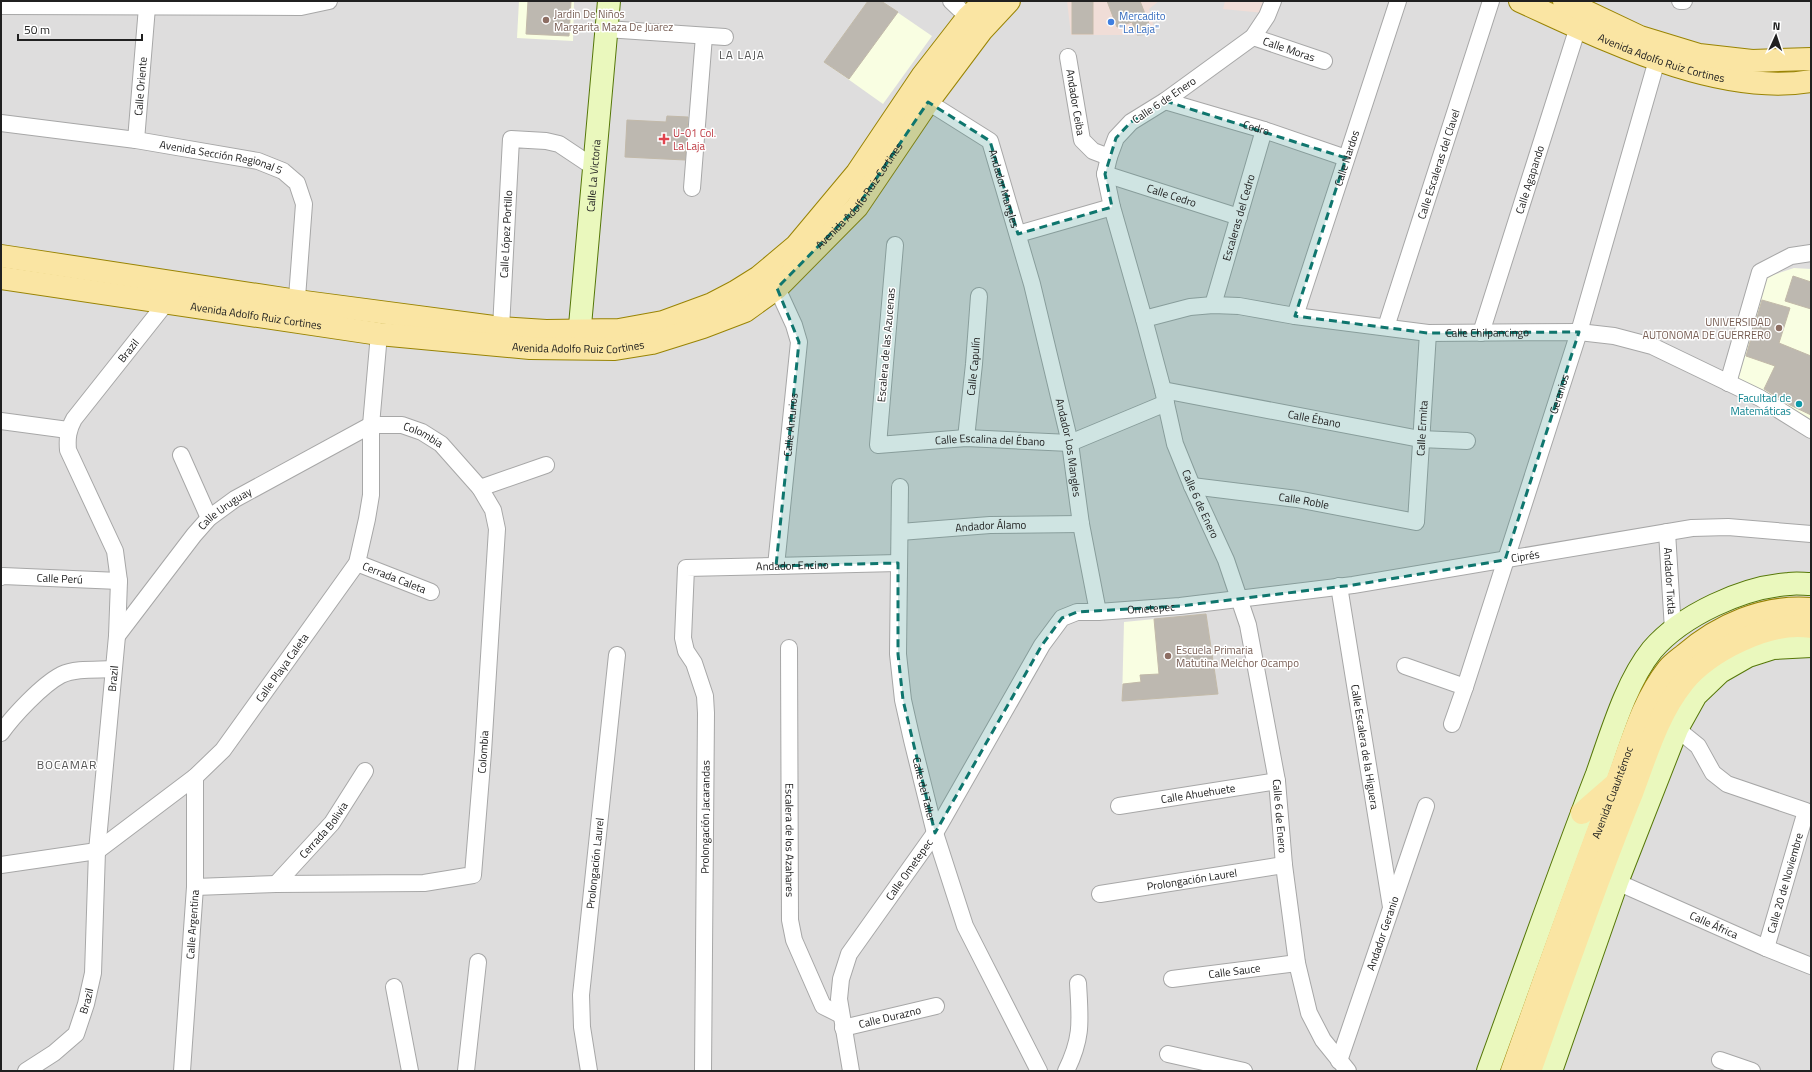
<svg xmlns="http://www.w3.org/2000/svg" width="1812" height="1072" font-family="'Titillium Web',sans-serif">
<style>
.residential{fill:#dedddd}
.commercial{fill:#f0ddd7}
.education{fill:#f9fee2}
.building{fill:#bdb8b0;stroke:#c2b9a9}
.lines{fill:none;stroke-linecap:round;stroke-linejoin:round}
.street-casing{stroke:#a7a7a7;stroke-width:18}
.secondary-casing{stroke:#557708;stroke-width:24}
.primary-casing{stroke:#998404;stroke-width:24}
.street{stroke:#fff;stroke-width:16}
.secondary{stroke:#eaf8bd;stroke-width:22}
.primary{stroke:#fae5a3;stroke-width:22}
.marked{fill:#0f766e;fill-opacity:0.2;stroke:#0f766e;stroke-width:3;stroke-dasharray:8 5;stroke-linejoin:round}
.education-dot{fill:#8d6e63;stroke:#fff;stroke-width:1.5}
.shop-dot{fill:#3f7fe0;stroke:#fff;stroke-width:1.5}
.health-dot{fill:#e0444e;stroke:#fff;stroke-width:1.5}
.culture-dot{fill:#0f9aa8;stroke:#fff;stroke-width:1.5}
.labels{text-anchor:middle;stroke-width:3;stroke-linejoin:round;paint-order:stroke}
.education-label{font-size:11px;fill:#785e54;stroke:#fff;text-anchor:start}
.shop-label{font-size:11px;fill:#366cbe;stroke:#fff;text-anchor:start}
.street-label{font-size:11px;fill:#202020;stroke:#fff}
.health-label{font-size:11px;fill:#be3a42;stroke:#fff;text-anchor:start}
.culture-label{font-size:11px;fill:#0d838f;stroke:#fff;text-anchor:end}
.neighbourhood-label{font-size:12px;letter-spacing:1px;fill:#535353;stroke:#fff}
</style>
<rect width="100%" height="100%" fill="#f0efe7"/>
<rect class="residential" x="1" y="1" width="1810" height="1070"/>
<g class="commercial">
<polygon points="1067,1 1159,1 1149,9 1156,35 1071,35"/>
<polygon points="1225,1 1267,1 1264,13 1223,9"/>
</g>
<g class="education">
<polygon points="519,1 574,1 573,41 517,38"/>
<polygon points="868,1 881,1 932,36 883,104 824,62"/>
<polygon points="1794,268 1811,269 1811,423 1733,377 1761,279"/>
<polygon points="1206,614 1218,694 1122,701 1124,622"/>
</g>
<g class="building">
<polygon points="528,1 571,1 569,36 526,34"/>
<polygon points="868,1 881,1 898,12 849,79 824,62"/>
<rect x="1072" y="1" width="21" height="33"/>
<polygon points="1107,1 1140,1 1153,34 1137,35 1132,22 1117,27"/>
<polygon points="667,116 688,117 685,160 625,157 627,120 666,122"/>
<polygon points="1793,276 1811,282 1811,309 1785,301"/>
<polygon points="1762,300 1790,308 1779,343 1811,356 1811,415 1790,405 1764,389 1775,366 1746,356"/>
<polygon points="1206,614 1218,694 1122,701 1123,684 1141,682 1140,675 1159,674 1154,619"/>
</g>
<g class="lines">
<defs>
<g id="street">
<polyline points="951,1 968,17"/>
<path id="s1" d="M1273,1L1267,16L1253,37L1165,101L1131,122L1116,138L1109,157L1105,174L1112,207L1144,319L1163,390L1175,444L1192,486L1226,560L1248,625L1277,781L1284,865L1297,963L1309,1013L1323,1040L1348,1071"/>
<polyline points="1680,1 1684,1"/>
<polyline points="1,6 301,7 329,1"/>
<polyline points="606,29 725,37"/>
<path id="s2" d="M1253,37L1324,61"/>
<path id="s3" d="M1068,57L1082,140L1093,151L1109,157"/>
<path id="s4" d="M1165,101L1264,130L1346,158"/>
<path id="s5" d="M928,102L990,141L1032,284L1070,443L1081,524L1098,612"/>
<path id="s6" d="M1,123L136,140L258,161L283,171L297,183L304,204L296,311"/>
<path id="s7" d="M136,140L147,7"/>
<path id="s8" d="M1105,174L1239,217"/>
<polyline points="692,188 704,36"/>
<polyline points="1018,234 1112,207"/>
<path id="s9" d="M895,245L878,445L966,438L1070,443L1166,403"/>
<path id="s10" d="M1213,305L1264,130"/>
<path id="s11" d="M1295,316L1398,1"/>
<path id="s12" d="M1144,319L1190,307L1213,305L1239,306L1295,316L1428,333L1579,332L1614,336L1652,346L1760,398L1811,430"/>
<path id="s13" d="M1386,327L1491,1"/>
<path id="s14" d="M501,328L511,139L546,141L559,144L595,168"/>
<path id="s15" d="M1481,333L1578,27"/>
<polyline points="1728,383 1760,272 1791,256 1811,253"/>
<path id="s16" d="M1163,390L1420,439L1467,441"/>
<polyline points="1,421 68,430"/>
<path id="s17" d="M966,438L974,364L979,296"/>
<polyline points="181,455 209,518"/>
<path id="s18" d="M1192,486L1297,499L1416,522L1428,333"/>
<path id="s19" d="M900,487L898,654L903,700L912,740L935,833L965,926L1039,1071"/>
<polyline points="480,488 546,465"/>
<path id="s20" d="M900,532L990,525L1081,524"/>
<path id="s21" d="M1667,532L1673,630"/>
<path id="s22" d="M357,563L431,592"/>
<path id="s23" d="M776,566L799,342L794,325L777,288"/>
<path id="s24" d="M1,577L3,576L119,581"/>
<path id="s25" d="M1339,586L1391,907"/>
<path id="s26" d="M117,636L194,535L209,518L235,499L371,425H402L422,432L441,444L480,488L493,510L497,529L483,752L473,875L424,883L276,884L195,887"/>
<path id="s27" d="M789,648L790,920L794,940L823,1006L841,1015"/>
<polyline points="1405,666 1465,687"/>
<path id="s28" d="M1452,724L1465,687L1579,332L1657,60"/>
<polyline points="1677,729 1698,746 1713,773 1727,784 1806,811 1766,948"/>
<path d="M1,733C13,716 42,685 61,675C76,668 97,670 113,669"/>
<path id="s29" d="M1119,806L1277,781"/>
<path id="s30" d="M1,865L97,851L195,777L223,750L357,563L367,519L371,495V425L379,334"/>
<path id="s31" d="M1617,882L1766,948L1811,966"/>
<path id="s32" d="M276,884L332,823L365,771"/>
<path id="s33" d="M1100,894L1284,865"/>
<path id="s34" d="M1172,979L1297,963"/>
<polyline points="394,987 410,1071"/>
<path id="s35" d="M843,1028L936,1006"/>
<polyline points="1168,1054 1244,1071"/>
<polyline points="1720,1060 1752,1071"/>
<path id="s36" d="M1339,1061L1426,806"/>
<path id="s37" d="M26,1071L54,1053L76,1034L86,1004L93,973L97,851L117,636L119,581L115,551L68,450C67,438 68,430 74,419L166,303"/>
<path id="s38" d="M182,1071L195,887V777"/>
<polyline points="466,1071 478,962"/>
<path id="s39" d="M589,1071L582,1027L581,995L617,655"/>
<path id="s40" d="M703,1071L706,713L705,696L694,663L686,651L683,638L686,568L898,563"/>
<path id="s41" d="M851,1071L839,999L841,979L849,954L935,833L1042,645L1062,618L1077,612H1098L1180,606L1353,585L1692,528L1728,527L1811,534"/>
<path d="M1066,1071C1083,1037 1080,1020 1078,983"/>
</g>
<g id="secondary">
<path id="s42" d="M578,348L609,1"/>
<path d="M1488,1071C1524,972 1559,872 1597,774C1611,735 1626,682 1652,650C1682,615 1743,587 1789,584C1796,583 1804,584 1811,584"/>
<polyline points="1551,1071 1617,882 1677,729 1696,695 1720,672 1748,656 1773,648 1811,646"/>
</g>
<g id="primary">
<path id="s43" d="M1520,1C1604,39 1717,97 1811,81"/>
<polyline points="1564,1 1640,37 1699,55 1752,61 1811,59"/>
<polyline points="1,256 297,301 501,328 546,331 619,330 663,322 712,304 735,292 759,277 796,246 857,173 923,75 968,17 985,1"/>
<path id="s44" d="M1,278L379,334L530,348L615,349L652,343L703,327L745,311L777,288L857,207L928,102L982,30L1009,1"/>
<polyline points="1582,813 1613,786"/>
<path id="s45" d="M1512,1071C1546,975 1579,879 1616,784C1631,745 1642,702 1668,669C1672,664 1679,659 1684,655C1719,625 1764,605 1811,609"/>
<path d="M1530,1071C1563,978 1595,884 1632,793C1646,756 1658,714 1683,683C1707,651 1771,620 1811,627"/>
</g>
</defs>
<use href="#street" class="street-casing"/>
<use href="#secondary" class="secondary-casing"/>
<use href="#primary" class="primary-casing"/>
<use href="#street" class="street"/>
<use href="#secondary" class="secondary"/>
<use href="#primary" class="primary"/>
</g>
<path class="marked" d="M1165,101L1346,158L1295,316L1428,333L1579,332L1505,560L1353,585L1180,606L1077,612L1062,618L1042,645L935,833L903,700L898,654V563L776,566L799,342L777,288L857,207L928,102L990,141L1018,234L1112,207L1105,174L1116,138L1131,122Z"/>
<g class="education-dot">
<circle cx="546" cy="20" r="4"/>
<circle cx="1779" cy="328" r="4"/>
<circle cx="1168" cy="656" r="4"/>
</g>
<circle class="shop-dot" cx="1111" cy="22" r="4"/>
<path class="health-dot" d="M662 133h4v4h4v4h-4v4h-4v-4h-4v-4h4z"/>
<circle class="culture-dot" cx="1799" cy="404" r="4"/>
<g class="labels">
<g class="education-label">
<text x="554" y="18">Jardin De Niños<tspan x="554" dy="13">Margarita Maza De Juarez</tspan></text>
<text x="1771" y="326" text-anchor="end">UNIVERSIDAD<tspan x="1771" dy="13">AUTONOMA DE GUERRERO</tspan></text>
<text x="1176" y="654">Escuela Primaria<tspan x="1176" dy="13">Matutina Melchor Ocampo</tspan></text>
</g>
<g class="shop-label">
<text x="1119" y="20">Mercadito<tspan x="1119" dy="13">"La Laja"</tspan></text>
</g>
<g class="street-label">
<text dy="4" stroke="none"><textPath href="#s2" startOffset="38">Calle Moras</textPath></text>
<text dy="4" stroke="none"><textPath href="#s43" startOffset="153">Avenida Adolfo Ruiz Cortines</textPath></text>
<text dy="4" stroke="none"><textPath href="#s7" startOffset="54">Calle Oriente</textPath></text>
<text transform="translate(1164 100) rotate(-34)" y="4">Calle 6 de Enero</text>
<text dy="4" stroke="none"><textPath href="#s3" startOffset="46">Andador Ceiba</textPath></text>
<text dy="4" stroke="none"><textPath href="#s4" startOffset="95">Cedro</textPath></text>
<text dy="4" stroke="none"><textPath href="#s11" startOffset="166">Calle Nardos</textPath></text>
<text dy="4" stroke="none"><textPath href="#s6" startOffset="223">Avenida Sección Regional 5</textPath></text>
<text dy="4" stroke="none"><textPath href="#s13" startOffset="171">Calle Escaleras del Clavel</textPath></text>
<text dy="4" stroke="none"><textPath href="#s42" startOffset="173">Calle La Victoria</textPath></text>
<text dy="4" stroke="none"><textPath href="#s15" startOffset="161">Calle Agapando</textPath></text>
<text dy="4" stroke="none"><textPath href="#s5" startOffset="123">Andador Mangles</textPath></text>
<text dy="4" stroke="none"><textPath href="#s44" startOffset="918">Avenida Adolfo Ruiz Cortines</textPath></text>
<text dy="4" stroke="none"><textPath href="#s8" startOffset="70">Calle Cedro</textPath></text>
<text dy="4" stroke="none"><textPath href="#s10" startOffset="91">Escaleras del Cedro</textPath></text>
<text dy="4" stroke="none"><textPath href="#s14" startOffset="94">Calle López Portillo</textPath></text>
<text dy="4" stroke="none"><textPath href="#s44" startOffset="258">Avenida Adolfo Ruiz Cortines</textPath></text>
<text dy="4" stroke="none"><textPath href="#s12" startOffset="347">Calle Chilpancingo</textPath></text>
<text dy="4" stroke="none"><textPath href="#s44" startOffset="582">Avenida Adolfo Ruiz Cortines</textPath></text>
<text transform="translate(886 345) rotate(-85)" y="4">Escalera de las Azucenas</text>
<text dy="4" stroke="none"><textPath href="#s37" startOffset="780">Brazil</textPath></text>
<text dy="4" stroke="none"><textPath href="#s17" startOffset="72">Calle Capulín</textPath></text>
<text dy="4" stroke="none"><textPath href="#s28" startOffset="347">Geranios</textPath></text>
<text dy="4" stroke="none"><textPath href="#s16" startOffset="154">Calle Ébano</textPath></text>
<text dy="4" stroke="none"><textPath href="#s23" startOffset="142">Calle Anturios</textPath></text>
<text dy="4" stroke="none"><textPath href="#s18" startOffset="321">Calle Ermita</textPath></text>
<text dy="4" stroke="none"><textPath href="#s26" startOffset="391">Colombia</textPath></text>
<text dy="4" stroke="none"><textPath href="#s9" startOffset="313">Calle Escalina del Ébano</textPath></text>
<text dy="4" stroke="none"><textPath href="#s5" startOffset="390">Andador Los Mangles</textPath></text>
<text dy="4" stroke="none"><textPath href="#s18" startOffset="113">Calle Roble</textPath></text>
<text dy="4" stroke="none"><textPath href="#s1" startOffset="594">Calle 6 de Enero</textPath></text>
<text dy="4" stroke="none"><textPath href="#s26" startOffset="168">Calle Uruguay</textPath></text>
<text dy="4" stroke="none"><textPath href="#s20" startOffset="91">Andador Álamo</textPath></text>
<text dy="4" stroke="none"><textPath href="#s41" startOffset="986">Ciprés</textPath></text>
<text dy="4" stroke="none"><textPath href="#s40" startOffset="614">Andador Encino</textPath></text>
<text dy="4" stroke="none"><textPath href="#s22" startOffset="40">Cerrada Caleta</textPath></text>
<text dy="4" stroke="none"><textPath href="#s24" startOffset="59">Calle Perú</textPath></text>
<text dy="4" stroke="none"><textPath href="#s21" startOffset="49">Andador Tixtla</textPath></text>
<text dy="4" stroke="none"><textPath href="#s41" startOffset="608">Ometepec</textPath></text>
<text dy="4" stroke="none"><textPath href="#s30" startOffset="360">Calle Playa Caleta</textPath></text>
<text dy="4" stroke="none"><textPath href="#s37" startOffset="421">Brazil</textPath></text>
<text dy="4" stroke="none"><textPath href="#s25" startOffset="163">Calle Escalera de la Higuera</textPath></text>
<text transform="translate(483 752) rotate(-86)" y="4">Colombia</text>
<text dy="4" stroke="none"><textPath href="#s19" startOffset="305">Calle del Taller</textPath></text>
<text dy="4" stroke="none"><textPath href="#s45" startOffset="296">Avenida Cuauhtémoc</textPath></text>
<text dy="4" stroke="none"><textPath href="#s29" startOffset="80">Calle Ahuehuete</textPath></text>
<text dy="4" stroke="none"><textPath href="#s1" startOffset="918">Calle 6 de Enero</textPath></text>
<text dy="4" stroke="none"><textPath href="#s40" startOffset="254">Prolongación Jacarandas</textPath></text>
<text dy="4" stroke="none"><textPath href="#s32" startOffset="72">Cerrada Bolivia</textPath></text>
<text dy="4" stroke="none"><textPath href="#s27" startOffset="192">Escalera de los Azahares</textPath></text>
<text dy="4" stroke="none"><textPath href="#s39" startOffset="209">Prolongación Laurel</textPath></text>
<text dy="4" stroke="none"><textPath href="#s41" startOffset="223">Calle Ometepec</textPath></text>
<text dy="4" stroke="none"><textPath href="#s33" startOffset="93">Prolongación Laurel</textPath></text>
<text transform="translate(1785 883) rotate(-74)" y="4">Calle 20 de Noviembre</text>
<text dy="4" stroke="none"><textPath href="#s38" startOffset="147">Calle Argentina</textPath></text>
<text dy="4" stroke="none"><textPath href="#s31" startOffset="106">Calle África</textPath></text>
<text dy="4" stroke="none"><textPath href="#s36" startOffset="135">Andador Geranio</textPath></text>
<text dy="4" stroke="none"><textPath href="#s34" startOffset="63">Calle Sauce</textPath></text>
<text dy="4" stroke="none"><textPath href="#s37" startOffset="97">Brazil</textPath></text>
<text dy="4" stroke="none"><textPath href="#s35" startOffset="48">Calle Durazno</textPath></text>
</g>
<g class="health-label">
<text x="673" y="137">U-01 Col.<tspan x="673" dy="13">La Laja</tspan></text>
</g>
<g class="culture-label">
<text x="1791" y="402">Facultad de<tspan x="1791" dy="13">Matemáticas</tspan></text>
</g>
<g class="neighbourhood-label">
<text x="742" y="59">LA LAJA</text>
<text x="67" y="769">BOCAMAR</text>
</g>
</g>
<rect width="1812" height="1072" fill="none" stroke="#202020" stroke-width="4"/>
<g transform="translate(1776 36) rotate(3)" stroke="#ffffff" stroke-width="3" paint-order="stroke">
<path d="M0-3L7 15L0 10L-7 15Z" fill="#202020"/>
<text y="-6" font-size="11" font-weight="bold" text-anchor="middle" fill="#202020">N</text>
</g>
<path d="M18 34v6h124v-6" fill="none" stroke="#202020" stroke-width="2"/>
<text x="24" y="34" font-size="12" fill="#202020" stroke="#ffffff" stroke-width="3" paint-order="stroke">50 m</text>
</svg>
